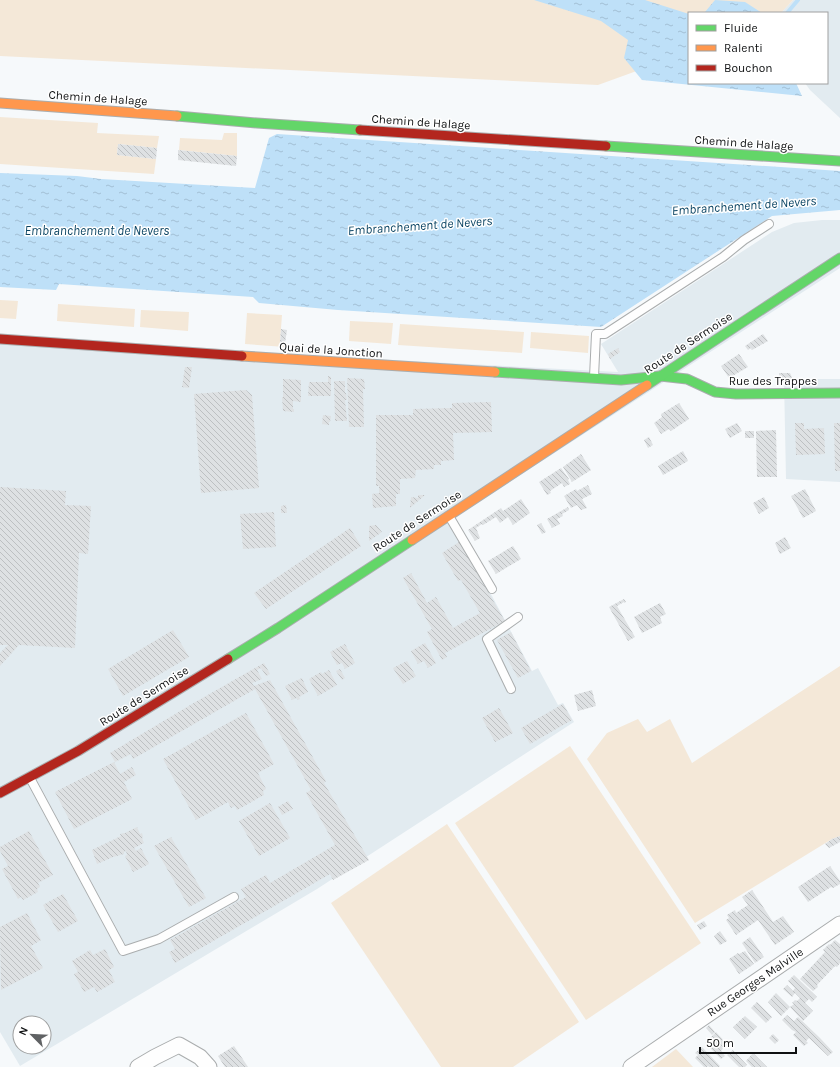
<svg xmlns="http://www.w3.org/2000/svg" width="840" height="1067" font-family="Karla,sans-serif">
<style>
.built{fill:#e2ebf0;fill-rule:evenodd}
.green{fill:#f4e8d8}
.water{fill:url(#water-ripples)}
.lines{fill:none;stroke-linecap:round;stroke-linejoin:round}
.stream{stroke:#bee0f8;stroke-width:4}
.building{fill:url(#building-back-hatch)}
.lane-casing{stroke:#aaadae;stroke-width:10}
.street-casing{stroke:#aaadae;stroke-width:17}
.fast-casing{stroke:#aaadae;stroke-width:11}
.slow-casing{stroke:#aaadae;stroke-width:11}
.jam-casing{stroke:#aaadae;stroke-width:11}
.lane{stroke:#fefefe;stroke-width:8}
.street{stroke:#fefefe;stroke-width:15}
.fast{stroke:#63d668;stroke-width:9}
.slow{stroke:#ff974d;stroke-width:9}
.jam{stroke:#b3261e;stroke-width:9}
.labels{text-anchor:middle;stroke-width:3;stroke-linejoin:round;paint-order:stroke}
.street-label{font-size:12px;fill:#0f1112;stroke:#fff}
.water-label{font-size:13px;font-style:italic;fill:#0b4564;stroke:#fff}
</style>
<defs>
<pattern id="water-ripples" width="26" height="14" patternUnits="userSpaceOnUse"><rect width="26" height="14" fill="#bee0f8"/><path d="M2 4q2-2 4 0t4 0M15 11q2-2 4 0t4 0" fill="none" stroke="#a2bfd4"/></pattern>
<pattern id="building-back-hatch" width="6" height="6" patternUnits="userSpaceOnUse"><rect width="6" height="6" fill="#dee1e3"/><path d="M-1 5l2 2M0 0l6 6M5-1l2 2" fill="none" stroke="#bdc0c2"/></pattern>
</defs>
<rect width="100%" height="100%" fill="#f6f9fb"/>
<g class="built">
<polygon points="793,0 840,0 840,118 810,90 805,83 827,83 827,13 781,13"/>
<path d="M822,220H840V268L448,522L492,596L532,671L538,668L558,705L563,703L574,722L317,889L20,1066L0,1032V339L618,372L601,344L772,232L794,223ZM20,1023H44V1047H20Z"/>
<polygon points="784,379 840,379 840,482 786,479"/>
</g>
<g class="green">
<polygon points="0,0 793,0 781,13 689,13 689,52 598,85 0,56"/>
<polygon points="0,117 98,123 97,133 159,136 157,148 118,144 117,155 156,159 154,174 0,164"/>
<polygon points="224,133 237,133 237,156 179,150 180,138 222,140"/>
<polygon points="0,300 18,301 16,319 0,318"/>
<polygon points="58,304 135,309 134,327 57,321"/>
<polygon points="141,310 189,312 188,331 140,327"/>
<polygon points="247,313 282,315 280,342 285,343 285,347 245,344"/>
<polygon points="350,321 393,323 391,344 349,341"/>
<polygon points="400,324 524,332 522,353 398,345"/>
<polygon points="531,332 589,336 588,353 530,348"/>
<polygon points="840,666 840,836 832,839 695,923 587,759 607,733 638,719 647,732 670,719 692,763"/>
<polygon points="570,746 701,943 586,1020 455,823"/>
<polygon points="447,824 579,1022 513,1067 441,1067 331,903"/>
<polygon points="676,1049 693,1067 652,1067"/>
</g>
<g class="water">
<polygon points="534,0 645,0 689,14 689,83 796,83 802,96 642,80 624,58 628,40 601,21"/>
<polygon points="715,0 745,2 762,13 701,13 705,12"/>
<polygon points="277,134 840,171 840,210 772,216 601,327 338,310 259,303 253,297 59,284 56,290 0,287 0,173 77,176 101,179 255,188 269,138"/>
</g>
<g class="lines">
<polyline class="stream" points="787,13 798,0"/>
</g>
<g class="building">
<polygon points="118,144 157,148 156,159 117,155"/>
<polygon points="178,150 237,156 236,166 178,160"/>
<polygon points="281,329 287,330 285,343 280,343"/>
<polygon points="763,334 768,341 752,350 751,348 748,350 745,346"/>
<polygon points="618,348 620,352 610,359 608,354"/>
<polygon points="739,354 748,367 729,378 721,366"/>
<polygon points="185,367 192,367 189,388 182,387"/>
<polygon points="779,373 790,373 794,382 779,383"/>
<polygon points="328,376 331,377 331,396 308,396 309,382 328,382"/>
<polygon points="347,378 364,379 365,389 363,389 364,427 349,427"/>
<polygon points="283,379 301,380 301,402 293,401 293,409 294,409 294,412 283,411 282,397 283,397"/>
<polygon points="334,381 345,381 345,393 346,393 347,400 345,400 347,421 335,421"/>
<polygon points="246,390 252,395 259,488 201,493 194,394"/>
<polygon points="491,402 492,432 453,433 454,460 441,461 441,465 434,465 434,469 416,470 415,478 400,479 400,494 396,494 396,506 373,508 372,494 379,493 379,486 376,486 376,415 413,415 413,409 452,408 452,403"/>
<polygon points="679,403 689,419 671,431 669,429 661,434 654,423 662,417 661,414"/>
<polygon points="323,415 331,416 330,422 329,422 329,425 322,424"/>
<polygon points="737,423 742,431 730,438 725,429"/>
<polygon points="795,423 804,423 804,429 824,428 825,454 796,455"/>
<polygon points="834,423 840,423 840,471 835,471"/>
<polygon points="776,430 777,477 757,477 756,431"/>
<rect x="745" y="431" width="9" height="7"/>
<polygon points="649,437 653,445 648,448 644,440"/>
<polygon points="683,451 688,461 663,475 658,466"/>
<polygon points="581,454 591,470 572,482 563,467"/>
<polygon points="561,468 569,479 568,480 570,484 564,487 562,483 550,491 551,493 547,495 539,482"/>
<polygon points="588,485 592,494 582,499 587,508 581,510 577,505 571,508 564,496 576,489 577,491"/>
<polygon points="0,487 66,491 65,505 91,506 88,554 79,553 75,648 19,645 0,666 0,653 8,645 0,645"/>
<polygon points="805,489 816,511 803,518 791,496"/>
<polygon points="418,495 425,495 410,508 411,497 418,498"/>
<polygon points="764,497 769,508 759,514 753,503"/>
<polygon points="521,499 530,513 513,525 508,517 500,523 496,517 483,525 482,524 476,528 480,538 475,541 468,530 501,508 503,511"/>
<polygon points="286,505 287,513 281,513 281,506"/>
<polygon points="568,507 569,510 562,514 563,516 557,519 560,524 552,528 547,519"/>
<polygon points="274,512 276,547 243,549 240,514"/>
<polygon points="541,523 546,532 542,534 537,525"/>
<polygon points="376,525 382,532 369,541 369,526"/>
<polygon points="350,528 361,546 266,609 254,593"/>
<polygon points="785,537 791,548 780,554 775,543"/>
<polygon points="459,542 505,621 445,653 447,657 442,660 427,632 432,629 403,578 411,573 427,603 436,597 453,628 480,613 461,580 458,581 442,553"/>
<polygon points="513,546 521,559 496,574 488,561"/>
<polygon points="624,599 626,602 624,603 624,602 617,606 635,637 628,641 609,607"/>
<polygon points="660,603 666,614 660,617 662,623 642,633 634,617"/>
<polygon points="173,630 189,657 123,696 108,669"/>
<polygon points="511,632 531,671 518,678 497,640"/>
<polygon points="425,643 436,663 428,668 424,661 418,664 411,651"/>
<polygon points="345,644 355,663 345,669 342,663 337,665 330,652"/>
<polygon points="407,661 416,676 403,684 393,668"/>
<polygon points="264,663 270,674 266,676 261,668 257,670 262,679 252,683 254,686 270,680 326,781 324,783 369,860 333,880 330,874 175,963 169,952 175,949 170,940 246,897 241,889 266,875 270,883 335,845 306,793 311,790 255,689 133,759 131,754 115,762 110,753 192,704"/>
<polygon points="340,669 345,678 342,680 336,671"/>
<polygon points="329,670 337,685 318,696 309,679 321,672 322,674"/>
<polygon points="302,678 308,692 299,697 300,699 298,700 297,698 292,700 285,686"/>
<polygon points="592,690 596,706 578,711 574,695"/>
<polygon points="563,704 572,720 530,744 521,728"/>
<polygon points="499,708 513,733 495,742 482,718"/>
<polygon points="246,713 274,764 258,773 266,789 263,791 264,795 237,810 235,806 231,808 228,802 196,820 163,759"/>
<polygon points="114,762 120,774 132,767 136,775 124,782 132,799 74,829 55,792"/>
<polygon points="288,801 293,809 282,815 278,807"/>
<polygon points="270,803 290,838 259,856 239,821"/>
<polygon points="137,827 140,834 142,833 143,837 142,838 144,843 134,848 136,851 141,848 149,864 133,872 125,856 127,855 126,851 124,852 124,854 113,857 97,864 92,850 121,836 120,834 124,833 125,833"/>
<polygon points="29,831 53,875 38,883 40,887 37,889 38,892 23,900 21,897 18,899 2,869 8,866 0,851 0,847"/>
<polygon points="840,836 840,842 829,848 825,844 832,839"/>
<polygon points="171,837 206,898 189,907 154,846"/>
<polygon points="830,866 840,881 840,884 833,888 831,887 808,902 798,887"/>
<polygon points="752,890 773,922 783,916 794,932 775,945 758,920 736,935 726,920 729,918 727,915 735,910 736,913 748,905 742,897"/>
<polygon points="63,894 78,921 58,932 43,905"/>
<polygon points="27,913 41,940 31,946 43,968 1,990 0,927"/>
<polygon points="704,921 707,926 700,930 697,925"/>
<polygon points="720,931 727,941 720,945 714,936"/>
<polygon points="750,937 764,957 755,963 742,943"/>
<polygon points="835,940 840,944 840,963 837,967 835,966 817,985 818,987 813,991 800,979 825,952 823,950 829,944 830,945"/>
<polygon points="105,949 114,967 109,970 115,982 97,992 94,987 84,992 74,974 78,972 72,961 90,950 93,955"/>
<polygon points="745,951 754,964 739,974 729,959 738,953 739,954"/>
<polygon points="794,975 817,997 812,1002 809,999 805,1003 813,1011 803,1021 790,1007 794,1004 792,1003 795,1000 797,1001 800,998 795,993 792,997 783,989 787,985 793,991 795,988 788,981"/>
<polygon points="776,993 790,1007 781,1016 768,1002"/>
<polygon points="757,1002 772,1017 766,1023 751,1008"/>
<polygon points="787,1015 794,1021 798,1017 820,1038 833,1052 828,1056 809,1038 806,1041 808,1043 804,1046 793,1035 796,1032 792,1030 782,1020"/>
<polygon points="745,1016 757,1027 745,1039 733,1027"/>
<polygon points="709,1025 715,1032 712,1035 706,1028"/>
<polygon points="716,1032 727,1044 721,1051 725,1056 721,1059 705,1043"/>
<polygon points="773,1034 779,1040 775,1044 769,1038"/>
<polygon points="234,1046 248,1067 225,1067 218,1056"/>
<polygon points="702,1047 720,1066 719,1067 709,1067 708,1066 707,1067 704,1067 695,1058 698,1055 695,1053"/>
<polygon points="733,1050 747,1065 745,1067 739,1067 727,1055"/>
<polygon points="753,1053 767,1067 752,1067 746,1061"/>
</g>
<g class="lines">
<defs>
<g id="lane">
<polyline points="594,377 596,334 605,334 723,257 744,240 769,224"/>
<polyline points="449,516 492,589"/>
<polyline points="511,689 487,639 518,617"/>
<polyline points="30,778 123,951 159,939 234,897"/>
</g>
<g id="street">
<polyline points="138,1067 155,1057 179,1045 200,1057 209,1067"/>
<polyline points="631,1067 840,924"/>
</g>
<g id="fast">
<polyline points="177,116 257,123 360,130"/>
<polyline points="606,146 840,161"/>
<polyline points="495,372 621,380 660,376 687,379 715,392 736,394 840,393"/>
<polyline points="647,385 840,258"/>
<polyline points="228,659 278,628 412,540"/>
</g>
<g id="slow">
<polyline points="0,103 177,116"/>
<polyline points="242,356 495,372"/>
<polyline points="412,540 647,385"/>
</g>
<g id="jam">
<polyline points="360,130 606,146"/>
<polyline points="0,339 242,356"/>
<polyline points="0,793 78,751 228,659"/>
</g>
</defs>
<use href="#lane" class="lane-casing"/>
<use href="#street" class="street-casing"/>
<use href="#fast" class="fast-casing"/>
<use href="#slow" class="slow-casing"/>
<use href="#jam" class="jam-casing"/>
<use href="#lane" class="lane"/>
<use href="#street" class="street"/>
<use href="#fast" class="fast"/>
<use href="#slow" class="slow"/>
<use href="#jam" class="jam"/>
</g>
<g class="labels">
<g class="street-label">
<text transform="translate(98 98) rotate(4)" y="4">Chemin de Halage</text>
<text transform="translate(421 122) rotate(4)" y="4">Chemin de Halage</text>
<text transform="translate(744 143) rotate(4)" y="4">Chemin de Halage</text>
<text transform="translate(688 343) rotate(-33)" y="4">Route de Sermoise</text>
<text transform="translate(331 350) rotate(4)" y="4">Quai de la Jonction</text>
<text x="773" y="385">Rue des Trappes</text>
<text transform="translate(417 521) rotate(-33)" y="4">Route de Sermoise</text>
<text transform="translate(144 696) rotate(-32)" y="4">Route de Sermoise</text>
<text transform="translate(755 982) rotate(-34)" y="4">Rue Georges Malville</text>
</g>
<g class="water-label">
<text transform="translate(744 205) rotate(-4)" y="5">Embranchement de Nevers</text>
<text transform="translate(420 225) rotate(-4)" y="5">Embranchement de Nevers</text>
<text x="97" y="235">Embranchement de Nevers</text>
</g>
</g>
<rect x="688" y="12" width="140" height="72" fill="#ffffff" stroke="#9fa0a0"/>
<rect x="696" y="25" width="20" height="6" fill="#63d668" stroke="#9fa0a0"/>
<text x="724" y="32" font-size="12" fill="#0f1112">Fluide</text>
<rect x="696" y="45" width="20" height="6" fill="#ff974d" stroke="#9fa0a0"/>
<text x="724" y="52" font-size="12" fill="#0f1112">Ralenti</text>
<rect x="696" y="65" width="20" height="6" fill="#b3261e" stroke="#9fa0a0"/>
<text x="724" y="72" font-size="12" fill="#0f1112">Bouchon</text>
<g transform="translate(32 1035) rotate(294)"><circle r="19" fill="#ffffff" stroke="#9fa0a0"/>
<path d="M0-3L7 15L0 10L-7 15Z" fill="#606264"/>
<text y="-6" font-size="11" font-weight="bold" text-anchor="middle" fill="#0f1112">N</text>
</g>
<path d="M700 1047v6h96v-6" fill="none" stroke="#0f1112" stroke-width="2"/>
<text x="706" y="1047" font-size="12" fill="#0f1112" stroke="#ffffff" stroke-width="3" paint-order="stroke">50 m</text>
</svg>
